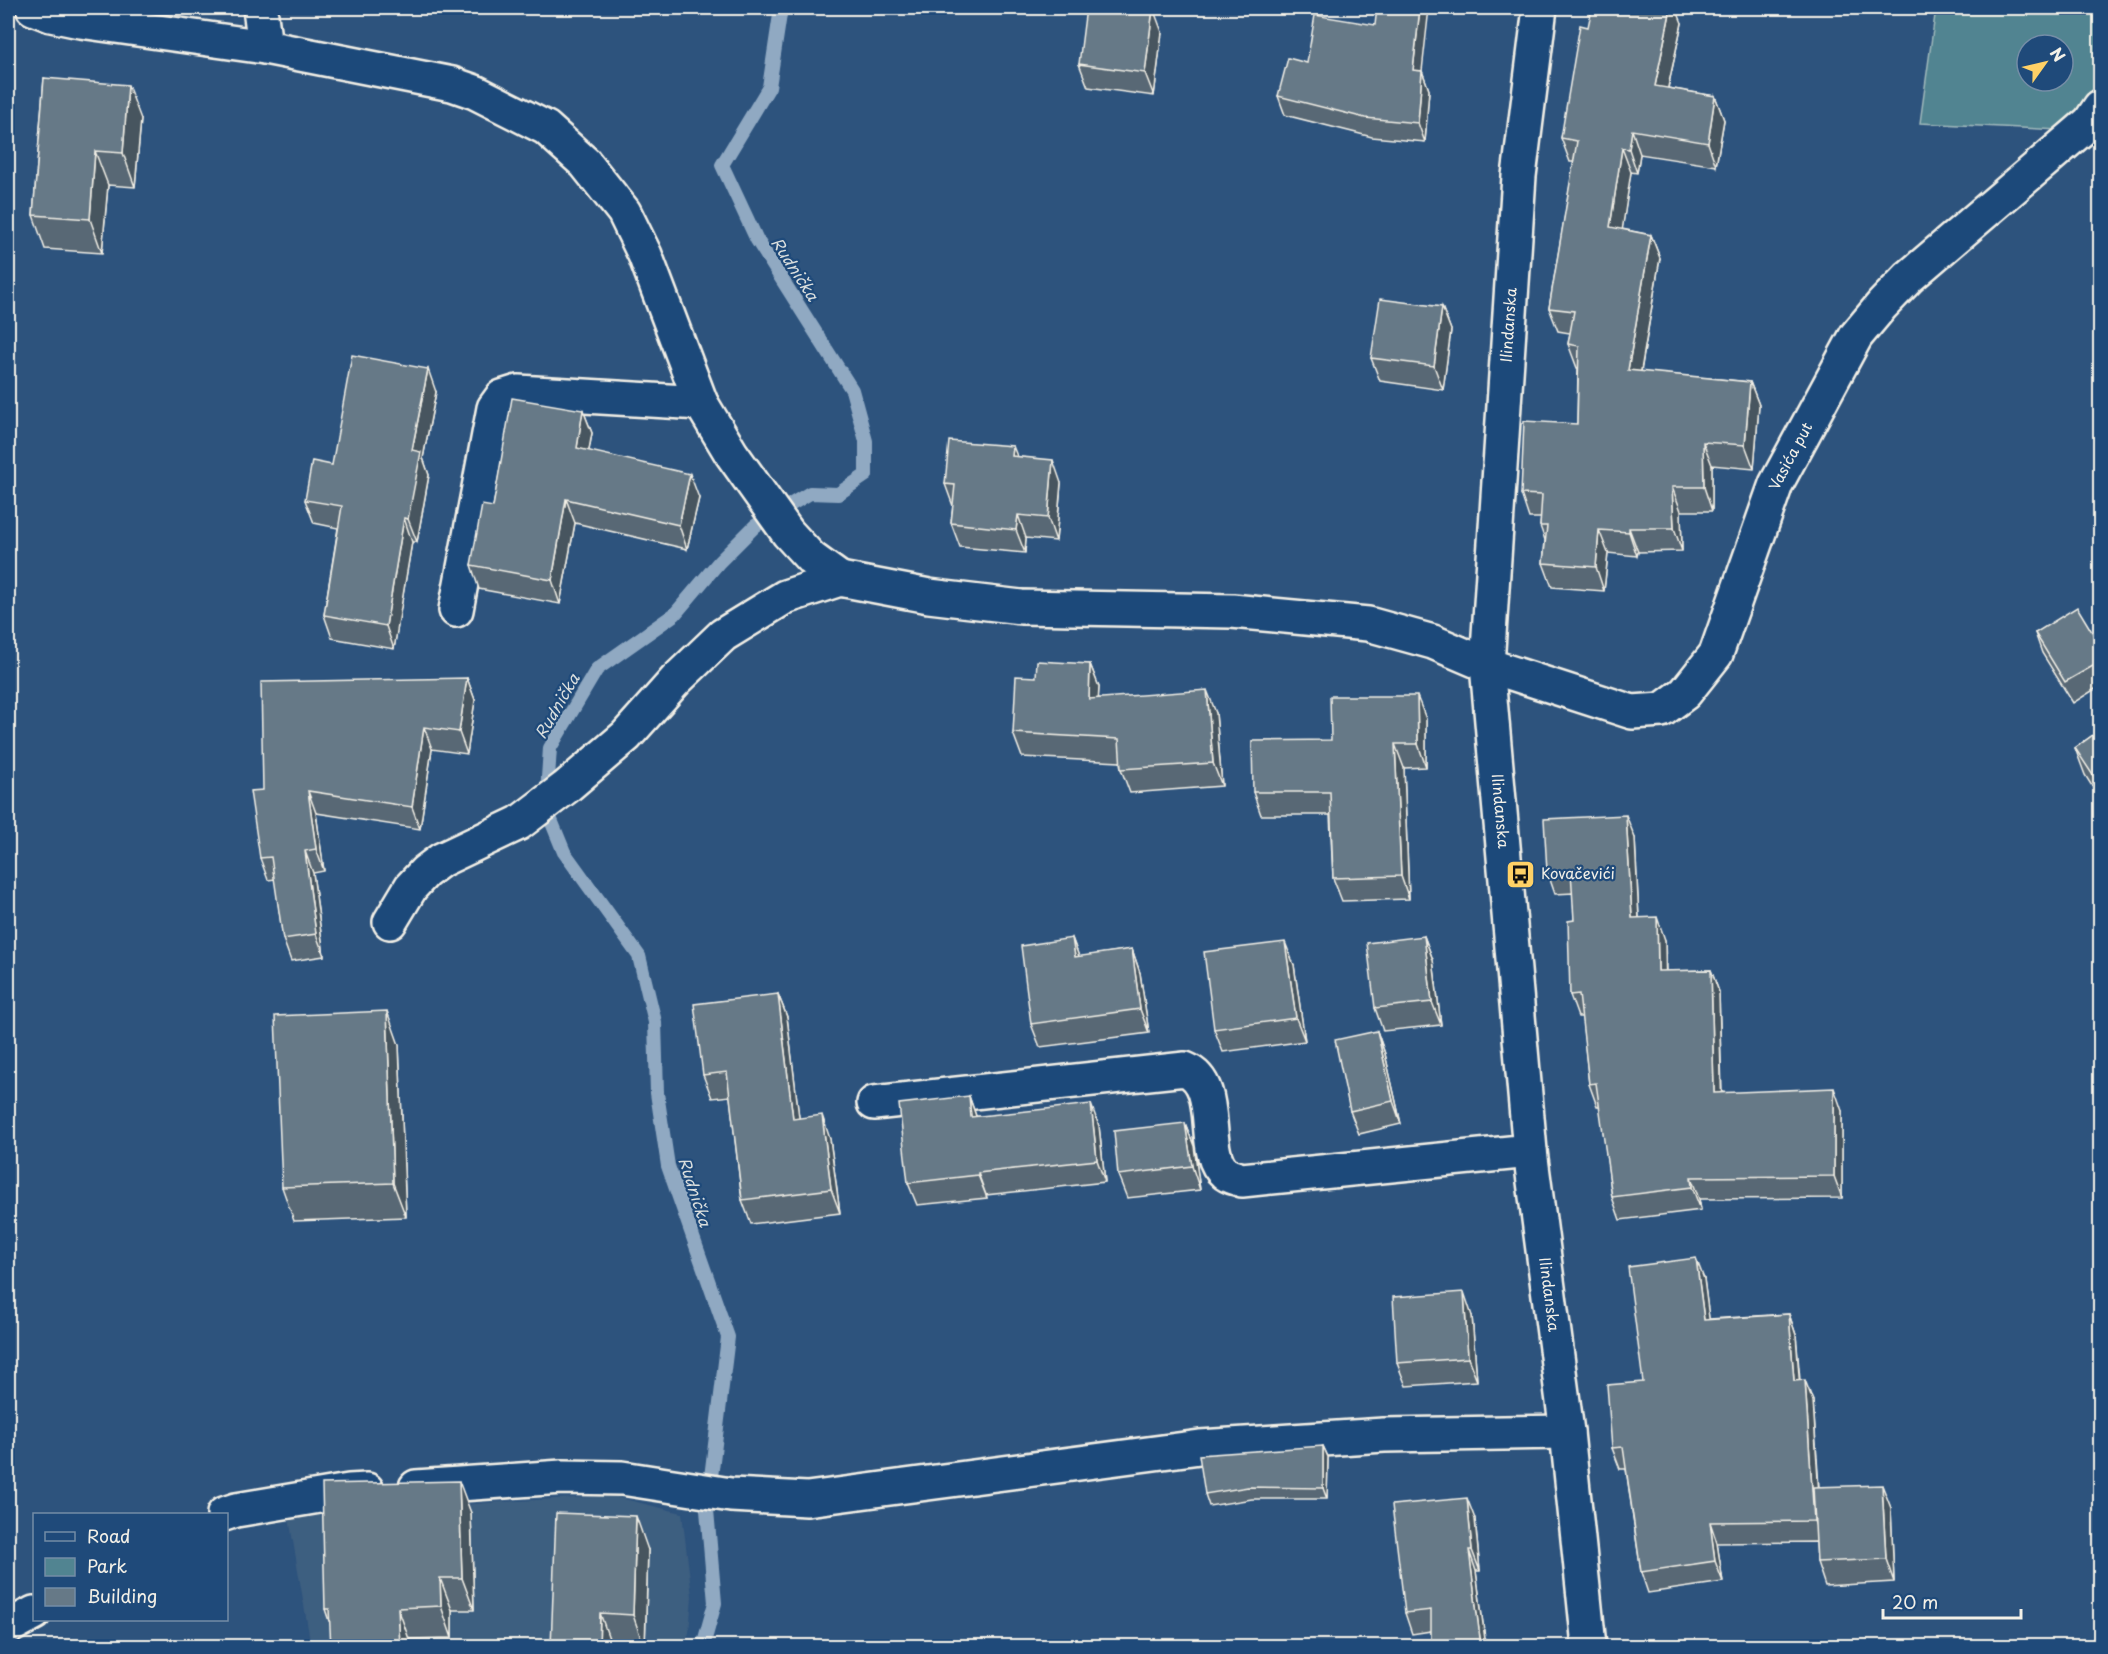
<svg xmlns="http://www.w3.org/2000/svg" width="2108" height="1654" font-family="'Playpen Sans',sans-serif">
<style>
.built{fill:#3e5e80}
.green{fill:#518491;stroke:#a2babc;stroke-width:1.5;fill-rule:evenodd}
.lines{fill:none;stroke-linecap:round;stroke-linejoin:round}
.stream{stroke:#90a9c2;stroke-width:14}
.minor-casing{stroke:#f4f1e8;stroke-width:38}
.tertiary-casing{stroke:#f4f1e8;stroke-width:38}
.minor{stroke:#1f4a7a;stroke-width:33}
.tertiary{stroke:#1f4a7a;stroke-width:33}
.wall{fill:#586874;stroke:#f4f1e8;stroke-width:1.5}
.shaded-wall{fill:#47555e;stroke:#f4f1e8;stroke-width:1.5}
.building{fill:#667987;stroke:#f4f1e8;stroke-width:1.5}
.labels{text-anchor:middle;stroke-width:4.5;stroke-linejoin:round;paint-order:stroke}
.street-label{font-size:15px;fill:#f4f1e8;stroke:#1f4a7a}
.poi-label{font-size:15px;fill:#f4f1e8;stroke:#1f4a7a;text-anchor:start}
.water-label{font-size:16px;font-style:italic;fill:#dbdfde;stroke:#1f4a7a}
</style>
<rect width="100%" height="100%" fill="#2d537d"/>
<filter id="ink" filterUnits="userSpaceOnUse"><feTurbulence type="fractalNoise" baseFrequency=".0167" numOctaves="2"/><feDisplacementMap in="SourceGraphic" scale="12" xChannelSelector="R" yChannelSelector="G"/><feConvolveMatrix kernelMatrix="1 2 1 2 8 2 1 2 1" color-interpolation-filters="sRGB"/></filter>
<g filter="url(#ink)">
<polygon class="built" points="612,1496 682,1513 692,1596 689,1633 683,1646 311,1646 289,1518 498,1502"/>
<path class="green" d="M1936,8H2100V132L1920,123ZM2027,45H2063V81H2027Z"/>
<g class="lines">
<polyline class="stream" points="703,1646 715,1603 707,1510 728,1337 668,1166 657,1093 655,1022 639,956 564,852 546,808 550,748 597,669 675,614 719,562 755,526 810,493 838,494 866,475 866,441 852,390 757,240 722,165 769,87 781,8"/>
<defs>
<g id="minor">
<polyline points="33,8 51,15 80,21 265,47"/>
<polyline points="260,8 265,47 452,84 475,92 546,128 585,163 624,212 645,255 701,403 731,453 788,533 811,558 840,579"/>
<polyline points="456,610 494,408 502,397 518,392 701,403"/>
<path id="s1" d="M390,922L411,887L425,872L441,860L519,823L565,788L626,736L676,680L723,635L785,597L840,579L929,596L1021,607L1232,611L1368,624L1433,642L1487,665L1632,712L1662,710L1685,693L1716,654L1776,484L1856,336L1882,305L1909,277L2090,122L2100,107"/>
<path d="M874,1103L1185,1069C1224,1085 1199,1152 1225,1173C1229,1177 1237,1178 1242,1180L1530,1151"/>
<polyline points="416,1487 562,1477 622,1478 731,1495 807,1499 1200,1447 1384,1435 1567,1432"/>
<polyline points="224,1514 236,1510 349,1491 367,1490"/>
<polyline points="8,1627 34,1613"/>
</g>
<g id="tertiary">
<path id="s2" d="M1540,8L1519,176L1487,665L1530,1151L1567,1432L1589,1646"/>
</g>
</defs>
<use href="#minor" class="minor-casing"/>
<use href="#tertiary" class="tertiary-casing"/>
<use href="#minor" class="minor"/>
<use href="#tertiary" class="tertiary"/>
</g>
<g class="wall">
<polygon points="1682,23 1668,88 1715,96 1724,120 1716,166 1640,154 1637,173 1631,172 1622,229 1651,235 1660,258 1641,372 1750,382 1759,405 1754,469 1712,465 1712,511 1681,511 1682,551 1638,552 1637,556 1608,553 1604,591 1552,587 1543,563 1545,540 1540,526 1541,518 1529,518 1521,494 1577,424 1578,368 1577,368 1568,344 1570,333 1558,331 1549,308 1574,162 1570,162 1561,138 1588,27"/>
<polygon points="1162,32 1154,96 1088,87 1079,64"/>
<polygon points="1307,63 1422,71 1429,90 1425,142 1372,137 1285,115 1278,96"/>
<polygon points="44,78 141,119 135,187 108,185 102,253 45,249 33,215"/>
<polygon points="1442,307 1451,330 1443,390 1380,381 1371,358"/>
<polygon points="436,392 423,458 429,475 417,542 412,542 394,649 332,638 324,615 338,528 314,523 305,500 332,465"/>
<polygon points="583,410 592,433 589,451 699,498 687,549 575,523 560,604 479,589 471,565 493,507"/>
<polygon points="1017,456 1061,483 1056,541 1026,538 1025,553 960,547 951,523 953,506 945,484"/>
<polygon points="2035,633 2100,645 2100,686 2073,703 2042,653"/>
<polygon points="1090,664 1099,687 1098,698 1216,713 1222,786 1130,793 1121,769 1120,762 1022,757 1013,733 1036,677"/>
<polygon points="467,678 475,700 467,754 432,749 420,829 316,813 324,871 313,873 324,956 291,961 283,939 275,879 268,880 260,858 263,790"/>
<polygon points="1426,719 1426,767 1404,768 1409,899 1342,901 1333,878 1330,815 1261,815 1253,792 1331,740"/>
<polygon points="2100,730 2100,799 2085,775 2075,748"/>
<polygon points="1635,838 1639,918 1665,940 1666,971 1711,970 1719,992 1722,1092 1842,1111 1842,1198 1699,1199 1701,1210 1620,1220 1612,1197 1600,1106 1597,1106 1589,1084 1582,1017 1578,1017 1570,995 1574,920 1573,893 1555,894 1547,871"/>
<polygon points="1424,936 1433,960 1441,1025 1383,1031 1375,1008"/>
<polygon points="1072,938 1079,957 1132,949 1140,973 1149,1033 1040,1047 1031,1024"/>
<polygon points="1294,965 1305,1041 1223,1052 1214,1029"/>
<polygon points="778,994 787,1017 799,1118 830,1139 840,1213 751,1224 742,1200 730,1096 712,1098 703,1075"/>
<polygon points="1377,1031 1385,1054 1401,1124 1359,1134 1350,1111"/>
<polygon points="399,1045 406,1217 294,1221 282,1187"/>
<polygon points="969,1096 976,1116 1099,1126 1105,1182 986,1195 987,1198 917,1205 908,1183"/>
<polygon points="1185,1123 1194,1146 1200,1190 1127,1198 1118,1175"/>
<polygon points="1704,1279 1709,1319 1789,1314 1796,1335 1800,1380 1813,1401 1819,1487 1891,1508 1894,1582 1825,1586 1817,1562 1816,1542 1717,1543 1723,1582 1648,1593 1641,1572 1626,1469 1620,1469 1612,1448 1643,1382"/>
<polygon points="1472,1316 1477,1381 1406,1386 1397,1363"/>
<polygon points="1323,1446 1328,1457 1327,1499 1252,1499 1209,1506 1205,1494"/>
<polygon points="471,1513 474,1610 452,1610 452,1638 409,1639 329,1621 325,1609"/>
<polygon points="1475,1519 1480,1571 1476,1571 1486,1646 1431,1647 1431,1631 1412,1634 1405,1613"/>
<polygon points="648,1550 645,1647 551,1647"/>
</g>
<g class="shaded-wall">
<polygon points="1153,8 1162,32 1154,96 1145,73"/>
<polygon points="1420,8 1429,8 1420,89 1413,70"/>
<polygon points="1671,8 1676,8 1682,23 1663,110 1655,86"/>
<polygon points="1422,71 1429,90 1425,142 1418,123"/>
<polygon points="128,85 141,119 135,187 123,153"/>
<polygon points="1715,96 1724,120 1716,166 1708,143"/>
<polygon points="1632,130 1640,154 1637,173 1629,149"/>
<polygon points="1622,148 1631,172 1619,251 1610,227"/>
<polygon points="95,151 108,185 102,253 90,219"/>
<polygon points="1651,235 1660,258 1637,394 1628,370"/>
<polygon points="1442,307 1451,330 1443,390 1434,366"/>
<polygon points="428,369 436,392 423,458 429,475 417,542 408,519 412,450"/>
<polygon points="1750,382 1759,405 1754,469 1745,445"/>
<polygon points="583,410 592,433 585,472 577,448"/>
<polygon points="1703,442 1712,465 1712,511 1704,487"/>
<polygon points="1013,446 1022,469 1012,456"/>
<polygon points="1053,460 1061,483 1056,541 1048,518"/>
<polygon points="690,474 699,498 687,549 679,525"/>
<polygon points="1672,487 1681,511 1682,551 1674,528"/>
<polygon points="566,499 575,523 560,604 552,580"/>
<polygon points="1018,515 1026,538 1025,553 1016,530"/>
<polygon points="404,518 412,542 394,649 386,626"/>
<polygon points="1629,528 1638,552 1637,556 1629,532"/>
<polygon points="1599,530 1608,553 1604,591 1596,567"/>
<polygon points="1090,664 1099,687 1097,722 1089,699"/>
<polygon points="467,678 475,700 467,754 459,732"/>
<polygon points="1207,690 1216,713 1222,786 1213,763"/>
<polygon points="1417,696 1426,719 1426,767 1418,744"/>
<polygon points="424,727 432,749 420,829 412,807"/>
<polygon points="1395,744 1404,768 1409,899 1401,876"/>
<polygon points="308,791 316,813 324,871 316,849"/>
<polygon points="1626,815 1635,838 1640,940 1632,918"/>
<polygon points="305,851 313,873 324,956 316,934"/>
<polygon points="1657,917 1665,940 1666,994 1658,971"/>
<polygon points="1424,936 1433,960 1441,1025 1432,1002"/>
<polygon points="1072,938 1081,962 1075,957"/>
<polygon points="1285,942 1294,965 1305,1041 1296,1018"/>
<polygon points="1132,949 1140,973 1149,1033 1140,1009"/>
<polygon points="1711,970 1719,992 1722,1115 1714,1093"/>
<polygon points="778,994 787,1017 802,1142 793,1119"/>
<polygon points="387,1011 399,1045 406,1217 393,1183"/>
<polygon points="1377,1031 1385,1054 1401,1124 1393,1101"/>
<polygon points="1834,1088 1842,1111 1842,1198 1834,1176"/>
<polygon points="969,1096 977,1119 971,1117"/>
<polygon points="1091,1104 1099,1126 1105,1182 1097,1160"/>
<polygon points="822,1115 830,1139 840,1213 831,1189"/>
<polygon points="1185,1123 1194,1146 1200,1190 1192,1166"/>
<polygon points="978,1173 986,1195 987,1198 978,1175"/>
<polygon points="1691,1177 1699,1199 1701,1210 1692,1187"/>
<polygon points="1696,1258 1704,1279 1712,1341 1704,1320"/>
<polygon points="1464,1292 1472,1316 1477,1381 1468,1358"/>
<polygon points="1789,1314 1796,1335 1801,1402 1794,1381"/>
<polygon points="1805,1380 1813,1401 1822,1542 1814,1521"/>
<polygon points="1323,1446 1328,1457 1327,1499 1323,1488"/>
<polygon points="459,1481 471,1513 474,1610 462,1578"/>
<polygon points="1882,1485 1891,1508 1894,1582 1886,1559"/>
<polygon points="1467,1498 1475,1519 1480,1571 1472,1550"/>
<polygon points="636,1516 648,1550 645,1647 644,1647 633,1615"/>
<polygon points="1710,1522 1717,1543 1723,1582 1715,1561"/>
<polygon points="1469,1550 1476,1571 1486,1647 1481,1647"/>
<polygon points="440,1578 452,1610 452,1638 441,1606"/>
<polygon points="398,1608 409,1639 410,1647 400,1647"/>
<polygon points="600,1613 612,1647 599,1647"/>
</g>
<g class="building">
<polygon points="1086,8 1153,8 1145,73 1079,64"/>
<polygon points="1377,8 1420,8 1413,70 1422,71 1418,123 1365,118 1278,96 1288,58 1307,63 1315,15 1375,25"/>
<polygon points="1592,8 1671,8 1655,86 1715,96 1708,143 1632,130 1629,149 1622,148 1610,227 1651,235 1628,370 1750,382 1745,445 1703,442 1704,487 1672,487 1674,528 1629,528 1629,532 1599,530 1596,567 1543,563 1547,526 1540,526 1542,495 1521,494 1524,421 1577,424 1579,346 1568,344 1574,311 1549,308 1577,141 1561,138 1580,25 1588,27"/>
<polygon points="44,78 128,85 123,153 95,151 90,219 33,215"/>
<polygon points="1380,299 1442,307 1434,366 1371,358"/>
<polygon points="352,355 428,369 412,450 421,452 408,519 404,518 386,626 324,615 342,506 305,500 312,461 332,465"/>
<polygon points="512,398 583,410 577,448 690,474 679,525 566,499 552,580 471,565 482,505 493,507"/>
<polygon points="949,441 1013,446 1012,456 1053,460 1048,518 1018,515 1016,530 951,523 955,485 945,484"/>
<polygon points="2077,607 2100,645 2100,662 2065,682 2035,633"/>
<polygon points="1037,661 1090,664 1089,699 1207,690 1213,763 1121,769 1119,739 1013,733 1016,676 1036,677"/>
<polygon points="467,678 459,732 424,727 412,807 308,791 316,849 305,851 316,934 283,939 271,857 260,858 250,791 263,790 261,682"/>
<polygon points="1330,696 1417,696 1418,744 1395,744 1401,876 1333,878 1330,792 1253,792 1252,741 1331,740"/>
<polygon points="2100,730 2100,786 2075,748"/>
<polygon points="1626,815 1632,918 1657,917 1658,971 1711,970 1714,1093 1834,1088 1834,1176 1691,1177 1692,1187 1612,1197 1596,1083 1589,1084 1579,994 1570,995 1568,921 1574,920 1571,871 1547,871 1544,819"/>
<polygon points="1424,936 1432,1002 1375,1008 1367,943"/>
<polygon points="1072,938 1075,957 1132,949 1140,1009 1031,1024 1021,946"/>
<polygon points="1285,942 1296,1018 1214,1029 1204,952"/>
<polygon points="778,994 793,1119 822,1115 831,1189 742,1200 727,1072 703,1075 694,1004"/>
<polygon points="387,1011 393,1183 282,1187 275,1016"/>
<polygon points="1377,1031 1393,1101 1350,1111 1335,1040"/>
<polygon points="969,1096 971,1117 1091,1104 1097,1160 978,1173 978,1175 908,1183 899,1104"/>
<polygon points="1185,1123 1192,1166 1118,1175 1114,1131"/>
<polygon points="1696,1258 1704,1320 1789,1314 1794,1381 1805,1380 1814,1521 1710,1522 1715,1561 1641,1572 1623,1447 1612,1448 1607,1385 1643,1382 1628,1267"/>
<polygon points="1464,1292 1468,1358 1397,1363 1393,1297"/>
<polygon points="1323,1446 1323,1488 1248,1487 1205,1494 1199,1455"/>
<polygon points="459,1481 462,1578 440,1578 441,1606 398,1608 400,1647 331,1647 329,1609 325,1609 322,1484"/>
<polygon points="1882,1485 1886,1559 1817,1562 1813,1487"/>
<polygon points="1467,1498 1472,1550 1469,1550 1481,1646 1493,1647 1431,1647 1431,1610 1405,1613 1392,1505"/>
<polygon points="556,1513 636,1516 633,1615 600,1613 599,1647 551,1647"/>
<polygon points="1726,1642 1727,1647 1662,1646"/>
</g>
</g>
<defs>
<symbol id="bus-square" viewBox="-11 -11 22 22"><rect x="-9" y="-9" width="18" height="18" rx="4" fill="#ffd166" stroke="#1f4a7a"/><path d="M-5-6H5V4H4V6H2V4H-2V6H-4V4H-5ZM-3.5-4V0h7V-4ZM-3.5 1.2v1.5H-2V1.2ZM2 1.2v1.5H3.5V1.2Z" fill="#111"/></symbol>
</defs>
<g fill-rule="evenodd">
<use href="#bus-square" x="1504" y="858" width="33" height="33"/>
</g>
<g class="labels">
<g class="street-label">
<text transform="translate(1509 325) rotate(-86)" y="5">Ilindanska</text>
<text dy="5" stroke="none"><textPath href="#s1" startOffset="1706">Vasića put</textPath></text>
<text dy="5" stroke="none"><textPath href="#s2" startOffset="806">Ilindanska</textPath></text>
<text dy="5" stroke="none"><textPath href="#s2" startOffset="1292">Ilindanska</textPath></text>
</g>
<g class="poi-label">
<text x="1541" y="879">Kovačevići</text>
</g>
<g class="water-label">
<text transform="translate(795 269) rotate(57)" y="6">Rudnička</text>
<text transform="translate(557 706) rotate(-60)" y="6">Rudnička</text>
<text transform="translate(695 1192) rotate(72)" y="6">Rudnička</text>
</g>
</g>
<rect width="2108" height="1654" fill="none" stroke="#1f4a7a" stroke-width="30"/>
<rect x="15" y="15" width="2078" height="1624" fill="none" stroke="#f4f1e8" stroke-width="2" filter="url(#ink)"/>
<rect x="33" y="1513" width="195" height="108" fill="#1f4a7a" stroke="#748da6" stroke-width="1.5"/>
<rect x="45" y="1532" width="30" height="9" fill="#1f4a7a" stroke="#748da6" stroke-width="1.5"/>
<text x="87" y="1543" font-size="18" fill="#f4f1e8">Road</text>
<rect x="45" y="1558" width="30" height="18" fill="#518491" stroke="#748da6" stroke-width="1.5"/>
<text x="87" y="1573" font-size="18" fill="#f4f1e8">Park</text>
<rect x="45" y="1588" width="30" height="18" fill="#667987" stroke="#748da6" stroke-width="1.5"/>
<text x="87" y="1603" font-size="18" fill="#f4f1e8">Building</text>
<g transform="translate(2045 63) rotate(56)"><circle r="28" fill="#1f4a7a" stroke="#748da6" stroke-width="1.5"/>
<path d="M0-4.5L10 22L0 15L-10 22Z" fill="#ffd166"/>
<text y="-9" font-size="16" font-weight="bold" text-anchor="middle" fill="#f4f1e8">N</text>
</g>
<path d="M1883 1609v9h138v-9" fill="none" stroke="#f4f1e8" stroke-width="3"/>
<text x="1892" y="1609" font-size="18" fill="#f4f1e8" stroke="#1f4a7a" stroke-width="4.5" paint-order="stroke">20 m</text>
</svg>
